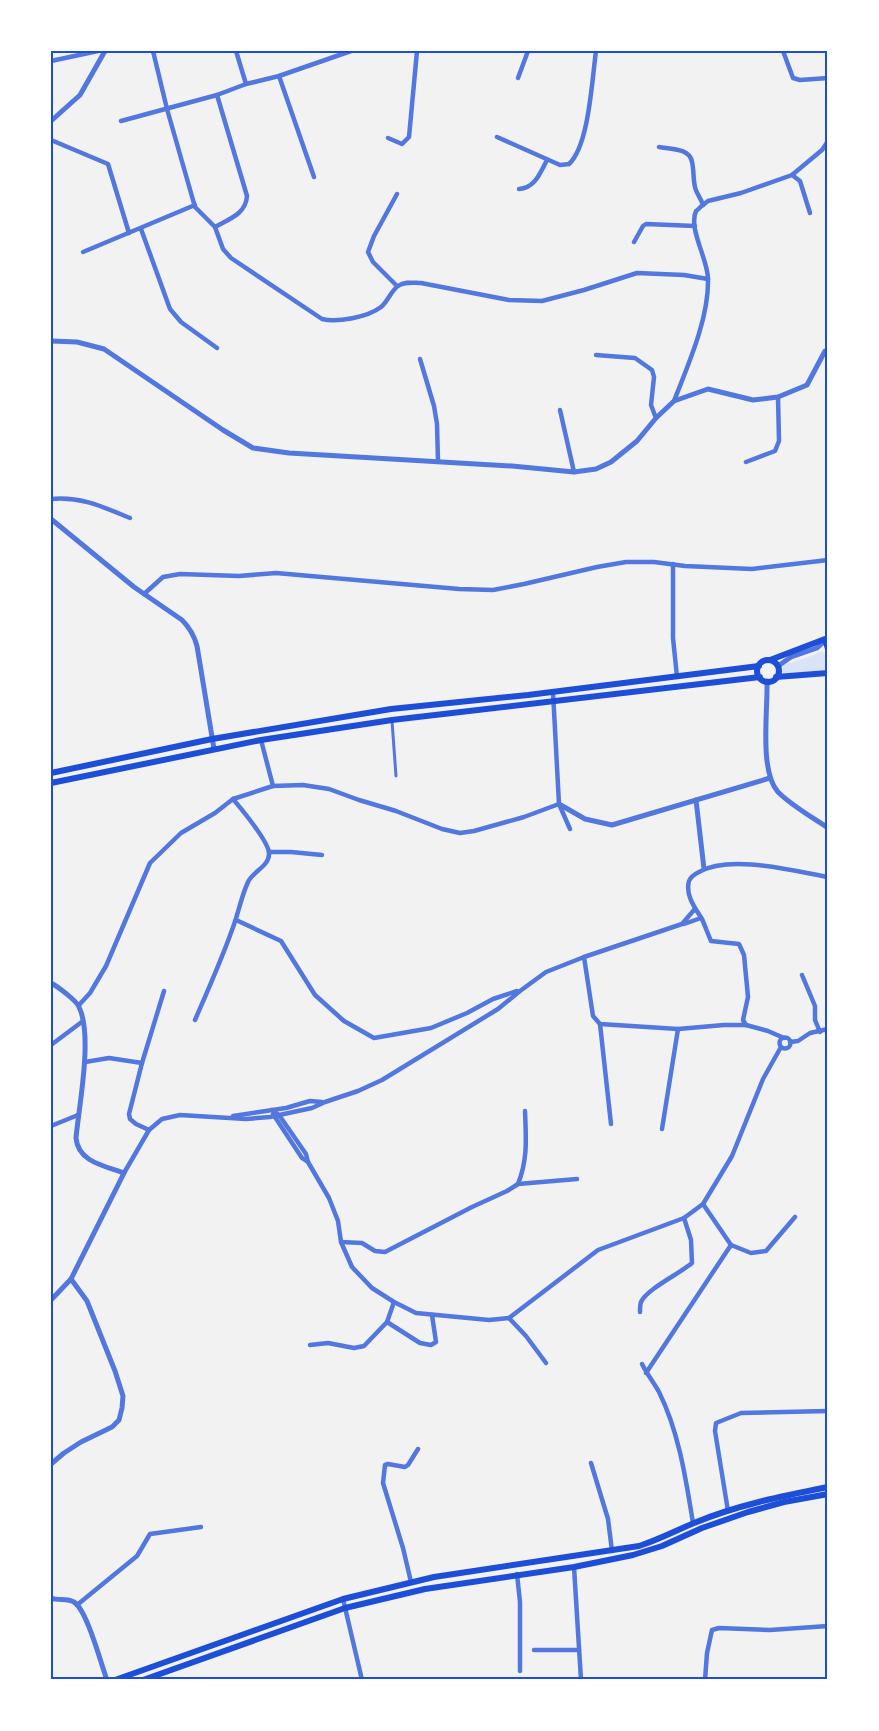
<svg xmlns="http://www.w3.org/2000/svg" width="879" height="1731" font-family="Overpass,sans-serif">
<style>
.green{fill:#dbe4f7}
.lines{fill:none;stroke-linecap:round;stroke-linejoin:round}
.pedestrian{stroke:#5277de;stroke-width:3}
.minor{stroke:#5277de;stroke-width:4.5}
.tertiary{stroke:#5277de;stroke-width:5}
.secondary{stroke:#1d4ed8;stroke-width:6}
.neatline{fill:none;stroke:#1d4ed8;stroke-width:2}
</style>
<rect width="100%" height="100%" fill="#f2f2f2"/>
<polygon class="green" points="822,651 828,659 828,670 785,674 781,671 783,665 811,656"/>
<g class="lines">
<polyline class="pedestrian" points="392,721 396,776"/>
<g class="minor">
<path d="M153,51L167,109L195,207L215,227L223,249L231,258L322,319C337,323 368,317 381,307C388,301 391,291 398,286C405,281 414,283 421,283L509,300L542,301L584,290L637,273L684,275L708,279"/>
<polyline points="236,51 246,84"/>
<polyline points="783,51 793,78 800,80 828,78"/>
<polyline points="51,61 98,51"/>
<polyline points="279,76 314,177"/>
<polyline points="518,78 528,51"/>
<polyline points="121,121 217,95 246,84 279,76 351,51"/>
<path d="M497,137L560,165L569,164C589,146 592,79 596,51"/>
<polyline points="388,138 402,144 409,137 417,51"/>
<polyline points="51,140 108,164 129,233"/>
<path d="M659,147C670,149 690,148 692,162C694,170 693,179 695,187C696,193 701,198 703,205C702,205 697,211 696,211C688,229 708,259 708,279C709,318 688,365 674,401"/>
<polyline points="792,175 800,181 810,213"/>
<path d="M519,189C535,188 540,173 547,160"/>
<polyline points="397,194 374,236 368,252 373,262 397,286"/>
<polyline points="703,205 708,201 741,193 792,175 822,150 828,141"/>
<path d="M215,227C229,219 246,214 247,196L217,95"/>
<polyline points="141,229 170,309 181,322 217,348"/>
<polyline points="634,242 643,226 646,224 695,226"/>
<polyline points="83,252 195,205"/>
<polyline points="596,355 635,358 652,370 654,377 651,405 656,418"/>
<polyline points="420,359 434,406 437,424 438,462"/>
<polyline points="560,410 574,472"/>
<polyline points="746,462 775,451 779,441 778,397"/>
<path d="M51,499C81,496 103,507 130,518"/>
<polyline points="673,564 673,638 677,677"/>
<polyline points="144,594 163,577 180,574 239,576 276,573 459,589 493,590 524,584 597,567 626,562 654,562 685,566 752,569 828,560"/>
<polyline points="553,692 559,804 570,829"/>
<polyline points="261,740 273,786"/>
<polyline points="269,852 291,852 322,855"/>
<polyline points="236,920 281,941 315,995 344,1021 374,1038 431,1028 467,1013 493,999 517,991"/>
<polyline points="684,924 701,918"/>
<polyline points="584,957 593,1016 600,1024 678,1029 724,1025 746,1025 768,1031 784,1038"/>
<polyline points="802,975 815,1006 815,1020 820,1032"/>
<polyline points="79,1005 90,993 106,966 150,863 181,833 215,813 233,799 273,786 303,785 329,789 359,800 396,811 442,829 460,833 474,831 524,817 559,804"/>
<path d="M195,1020C208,990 221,961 232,930C238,915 241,897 248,882C253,871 270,866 269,853C268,840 242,810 233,799"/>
<polyline points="600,1024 611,1124"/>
<path d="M746,1025L743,1020L748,997L744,955L739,944L711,941C708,934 705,926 702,919C695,908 685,895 689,881C691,876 695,874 699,872C730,854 794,871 828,877"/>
<circle cx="785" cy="1043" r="5.5"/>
<polyline points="790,1042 798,1041 810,1033 828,1029"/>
<polyline points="51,1045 83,1021"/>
<polyline points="85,1062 109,1058 142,1063"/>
<polyline points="272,1110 279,1115 306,1154 308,1162 329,1198 338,1221 341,1242 352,1267 372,1288 394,1302 416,1313 489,1320 509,1318 598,1250 684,1218 703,1204 732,1156 763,1079 781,1047"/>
<polyline points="273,1114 302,1158 308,1162"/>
<polyline points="233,1116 286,1108 310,1101 322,1102"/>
<polyline points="51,1126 78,1115"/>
<polyline points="662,1129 678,1029"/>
<polyline points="149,1130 136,1124 130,1119 129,1114 142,1063 164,991"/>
<polyline points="124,1173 149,1130 162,1119 180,1115 246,1119 270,1117 312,1108 325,1102 358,1091 382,1080 498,1009 520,991 546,972 584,957 682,924 694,910"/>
<path d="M518,1184C528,1159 526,1138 525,1111"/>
<polyline points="703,1204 731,1245 751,1253 766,1251 795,1217"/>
<polyline points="341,1242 362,1243 375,1251 385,1252 472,1207 507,1191 518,1184 577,1179"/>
<path d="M640,1312C640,1309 640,1305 641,1302C647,1289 679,1274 692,1263L691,1240L684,1218"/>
<polyline points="509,1318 526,1336 546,1363"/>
<polyline points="387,1322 420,1343 431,1345 436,1342 432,1315"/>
<polyline points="310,1345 328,1343 354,1348 364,1346 387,1322 394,1302"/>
<path d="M642,1364C647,1374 654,1383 659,1392C679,1432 686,1480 693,1523"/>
<polyline points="646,1373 731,1245"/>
<polyline points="591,1463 608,1519 612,1551"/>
<polyline points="728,1511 715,1431 716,1423 741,1413 828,1411"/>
<polyline points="574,1567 581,1680"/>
<polyline points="517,1574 520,1602 520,1671"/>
<polyline points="411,1582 403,1548 383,1483 385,1465 388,1464 405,1467 408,1465 418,1449"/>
<polyline points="343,1599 362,1680"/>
<polyline points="77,1605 137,1556 150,1534 201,1527"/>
<polyline points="534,1650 579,1650"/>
<polyline points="705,1680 707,1653 712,1630 719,1628 770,1630 828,1626"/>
</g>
<g class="tertiary">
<polyline points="51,121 80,95 105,51"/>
<polyline points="51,341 77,342 104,349 223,430 253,448 289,453 512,466 574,472 596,469 611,462 637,441 656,418 674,401 708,389 753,400 778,397 807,385 825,351 828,350"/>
<path d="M51,519L134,587L182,620C190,628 194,635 197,646L214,749"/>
<polyline points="778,666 791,657 817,648 828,638"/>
<path d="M767,681C768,710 759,771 778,792C792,806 812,817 828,828"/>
<polyline points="696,800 704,869"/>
<polyline points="559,804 585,819 612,825 770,778"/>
<path d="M51,983C57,986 77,1001 79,1007C93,1036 79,1105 76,1138C78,1162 105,1166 124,1173L71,1279L51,1300"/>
<polyline points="51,1464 64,1453 81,1442 112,1427 119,1420 122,1408 123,1396 115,1371 87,1301 71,1279"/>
<path d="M51,1598C58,1601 67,1598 74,1602C87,1610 101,1664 107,1680"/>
</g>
<g class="secondary">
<polyline points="770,660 825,639 828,649"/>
<circle cx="768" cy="671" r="11"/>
<polyline points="776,677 828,673"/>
<polyline points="51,773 212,739 391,709 528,695 759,666"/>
<polyline points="51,783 261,740 392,720 760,677"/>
<path d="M115,1680L343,1599L434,1577L639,1546C658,1540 675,1531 694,1523C737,1505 783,1496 828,1487"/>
<polyline points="143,1680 345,1608 425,1589 574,1567 633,1555 662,1546 702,1528 748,1512 784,1502 828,1494"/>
</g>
</g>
<rect width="879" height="1731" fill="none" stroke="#ffffff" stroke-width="105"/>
<rect x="52" y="52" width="774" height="1626" class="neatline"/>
</svg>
